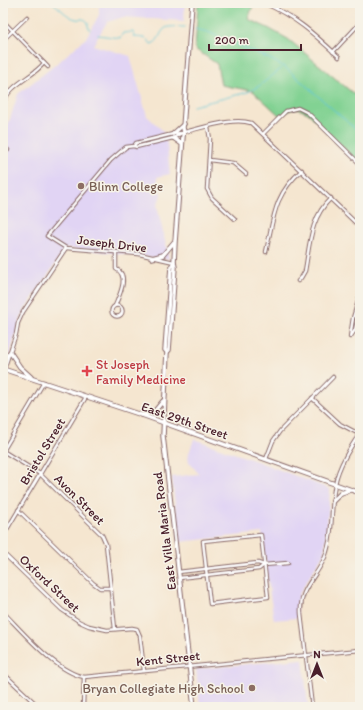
<svg xmlns="http://www.w3.org/2000/svg" width="363" height="710" font-family="Itim,sans-serif">
<style>
.built{fill:#e1d4f4}
.green{fill:#82d293;stroke:#66785f}
.lines{fill:none;stroke-linecap:round;stroke-linejoin:round}
.stream{stroke:#5cc6d7;stroke-width:1}
.street-casing{stroke:#866565;stroke-width:4.5}
.secondary-casing{stroke:#866565;stroke-width:5.5}
.street{stroke:#fff;stroke-width:2.5}
.secondary{stroke:#fff;stroke-width:3.5}
.education-dot{fill:#8d6e63;stroke:#f7f3e8;stroke-width:1.5}
.health-dot{fill:#e0444e;stroke:#f7f3e8;stroke-width:1.5}
.labels{text-anchor:middle;stroke-width:3;stroke-linejoin:round;paint-order:stroke}
.education-label{font-size:13px;fill:#785e54;stroke:#f7f3e8;text-anchor:start}
.street-label{font-size:13px;fill:#4a1f2b;stroke:#f7f3e8}
.health-label{font-size:13px;fill:#be3a42;stroke:#f7f3e8;text-anchor:start}
</style>
<rect width="100%" height="100%" fill="#f7f3e8"/>
<filter id="ink" filterUnits="userSpaceOnUse"><feTurbulence type="fractalNoise" baseFrequency=".025" numOctaves="2"/><feDisplacementMap in="SourceGraphic" scale="8" xChannelSelector="R" yChannelSelector="G"/><feConvolveMatrix kernelMatrix="1 2 1 2 8 2 1 2 1" color-interpolation-filters="sRGB"/></filter>
<filter id="wash" filterUnits="userSpaceOnUse"><feTurbulence type="fractalNoise" baseFrequency=".012" numOctaves="4" result="noise"/><feDisplacementMap in="SourceGraphic" scale="16" xChannelSelector="R" yChannelSelector="G"/><feGaussianBlur stdDeviation="0.9" result="paint"/><feColorMatrix in="noise" values="0 0 0 0 0 0 0 0 0 0 0 0 0 0 0 0 0 1.4 0 .05"/><feComposite in="paint" operator="in"/></filter>
<g filter="url(#wash)">
<rect width="100%" height="100%" fill="#f5e6d0"/>
<g class="built">
<polygon points="99,3 185,3 184,21 123,17 107,22 93,45 130,56 147,116 163,131 167,144 170,174 157,177 161,195 157,206 169,259 66,248 23,312 6,365 3,364 3,141 18,94 55,65 86,38 99,15"/>
<polygon points="194,439 259,462 330,489 326,539 324,553 299,594 297,605 298,618 274,620 270,595 262,533 179,542 172,477 199,474 189,462 188,456"/>
<polygon points="303,659 308,707 200,707 196,669"/>
</g>
<path class="green" d="M198,3H254L248,19L268,28L288,39L360,99V164L308,113C295,107 292,108 280,116L253,91L221,85L217,64L195,49Z"/>
<g class="lines">
<g class="stream">
<path d="M53,3C60,8 67,17 76,19C81,20 83,17 88,22V26L90,30"/>
<polyline points="195,29 208,32 270,59 286,68 360,133"/>
<path d="M98,35L120,38L123,33L133,32L135,37C143,38 146,37 151,44C161,42 159,28 169,27C174,26 180,27 185,27"/>
<polyline points="193,106 248,92 259,86 282,68"/>
</g>
</g>
</g>
<g filter="url(#ink)">
<g class="lines">
<defs>
<g id="street">
<path d="M264,3C296,17 314,34 339,57"/>
<polyline points="277,8 278,3"/>
<polyline points="3,21 48,67"/>
<polyline points="3,40 27,17"/>
<polyline points="333,52 360,23"/>
<path d="M3,104C9,84 32,78 44,63"/>
<polyline points="208,127 210,139 207,189 212,198 235,219"/>
<path d="M184,132C203,128 233,117 251,123L360,227"/>
<polyline points="264,133 286,111 298,108 308,113 360,164"/>
<polyline points="3,146 8,150"/>
<polyline points="134,146 136,143 173,134 181,133"/>
<polyline points="209,160 233,163 246,174"/>
<path d="M266,252C274,217 273,196 302,170"/>
<polyline points="174,262 139,254 66,248 47,236 111,160 126,147 134,146 136,147 173,138 182,133"/>
<path d="M298,281L301,278L305,271C310,244 310,218 331,198"/>
<circle cx="117" cy="311" r="5.5"/>
<path d="M115,306C119,296 130,275 116,269V252"/>
<polyline points="351,336 355,330 360,307"/>
<polyline points="350,337 353,318 360,295"/>
<polyline points="4,369 16,334 18,323 23,312 66,248"/>
<polyline points="312,398 340,424 359,434"/>
<polyline points="3,451 40,474 102,535 106,544 115,629"/>
<polyline points="3,451 44,382"/>
<polyline points="266,459 273,441 280,431 333,377"/>
<polyline points="18,510 93,583 100,588 111,588"/>
<polygon points="261,535 268,597 210,604 203,541"/>
<polyline points="3,536 86,397"/>
<polyline points="3,553 62,610 80,622 89,626 107,630 132,628 137,629 140,636 144,671"/>
<polyline points="178,572 258,563 264,565 288,563"/>
<polyline points="179,578 259,569 264,565"/>
<path d="M3,612C23,632 56,672 84,677L360,650"/>
<polyline points="3,673 39,707"/>
<polyline points="83,707 84,677"/>
<path d="M312,707L301,614C299,587 316,579 325,557C334,534 330,508 335,484C339,465 350,448 360,433"/>
</g>
<g id="secondary">
<polyline points="192,3 183,128 184,132 183,136 175,242 174,262 175,267 169,350 167,352 163,436 194,707"/>
<polyline points="173,134 184,124"/>
<polyline points="173,138 175,139 182,144"/>
<polyline points="152,258 163,255 174,242"/>
<polyline points="10,352 20,367 31,377"/>
<polyline points="167,352 165,350 171,267 174,262"/>
<polyline points="3,358 9,354"/>
<polyline points="3,369 142,415 360,493"/>
<polyline points="142,415 154,412 163,401"/>
<polyline points="333,501 341,493 350,490"/>
</g>
</defs>
<use href="#street" class="street-casing"/>
<use href="#secondary" class="secondary-casing"/>
<use href="#street" class="street"/>
<use href="#secondary" class="secondary"/>
</g>
</g>
<g class="education-dot">
<circle cx="81" cy="186" r="4"/>
<circle cx="252" cy="688" r="4"/>
</g>
<path class="health-dot" d="M85 365h4v4h4v4h-4v4h-4v-4h-4v-4h4z"/>
<g class="labels">
<g class="education-label">
<text x="89" y="191">Blinn College</text>
<text x="244" y="693" text-anchor="end">Bryan Collegiate High School</text>
</g>
<g class="street-label">
<text transform="translate(112 243) rotate(7)" y="5">Joseph Drive</text>
<text transform="translate(185 420) rotate(19)" y="5">East 29th Street</text>
<text transform="translate(42 451) rotate(-59)" y="5">Bristol Street</text>
<text transform="translate(80 499) rotate(45)" y="5">Avon Street</text>
<text transform="translate(164 531) rotate(-97)" y="5">East Villa Maria Road</text>
<text transform="translate(50 583) rotate(43)" y="5">Oxford Street</text>
<text transform="translate(168 658) rotate(-6)" y="5">Kent Street</text>
</g>
<g class="health-label">
<text x="96" y="369">St Joseph<tspan x="96" dy="15">Family Medicine</tspan></text>
</g>
</g>
<rect width="363" height="710" fill="none" stroke="#f7f3e8" stroke-width="16"/>
<g transform="translate(317 664)" stroke="#f7f3e8" stroke-width="3" paint-order="stroke">
<path d="M0-3L7 15L0 10L-7 15Z" fill="#4a1f2b"/>
<text y="-6" font-size="11" font-weight="bold" text-anchor="middle" fill="#4a1f2b">N</text>
</g>
<path d="M209 44v6h92v-6" fill="none" stroke="#4a1f2b" stroke-width="2"/>
<text x="215" y="44" font-size="12" fill="#4a1f2b" stroke="#f7f3e8" stroke-width="3" paint-order="stroke">200 m</text>
</svg>
